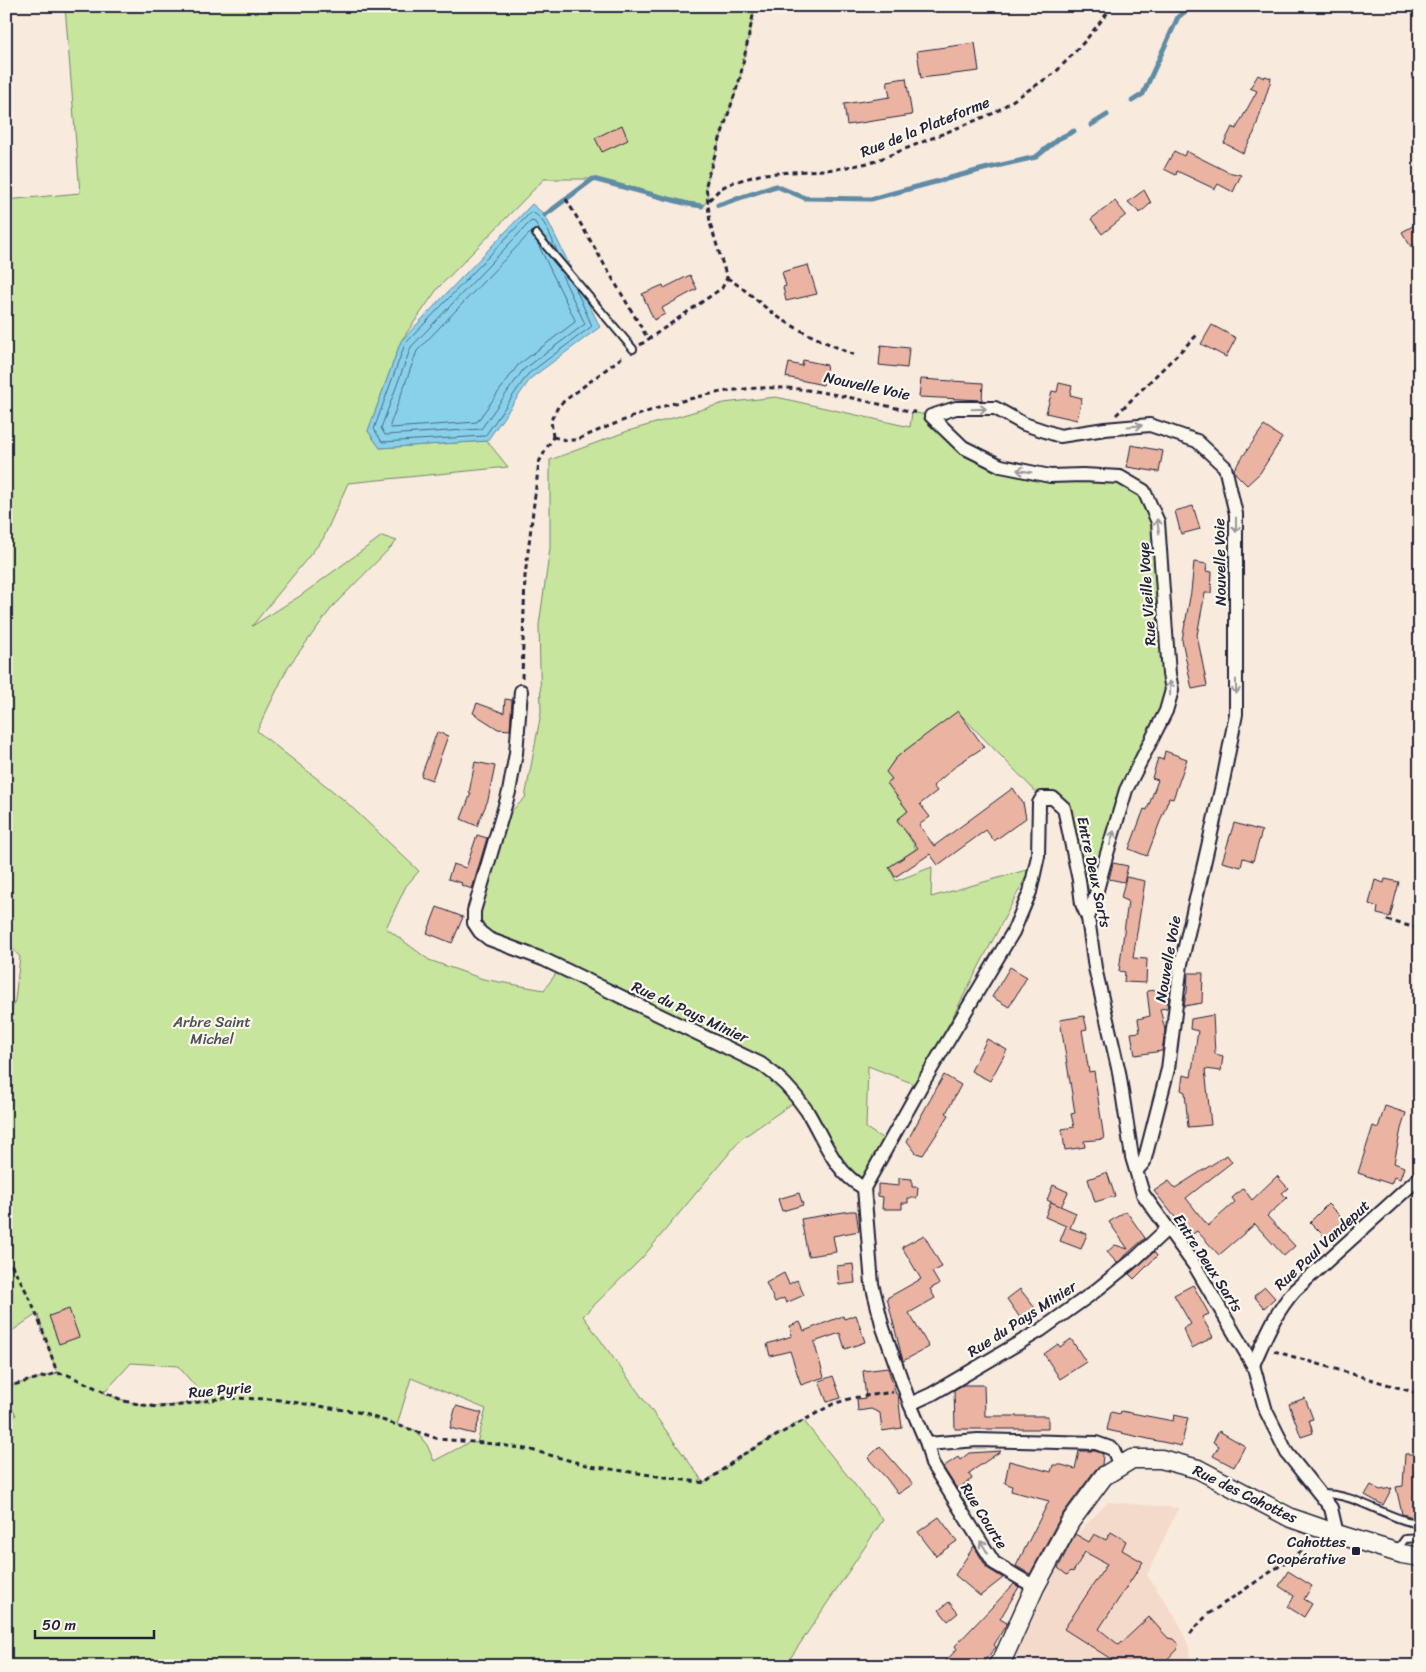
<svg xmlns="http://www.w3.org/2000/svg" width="1426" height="1672" font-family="Sriracha,sans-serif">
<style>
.built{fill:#f4dacb}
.green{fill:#c7e59d;stroke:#74846c;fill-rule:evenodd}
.water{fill:#89d1eb;stroke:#608ba5}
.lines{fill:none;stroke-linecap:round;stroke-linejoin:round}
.shore{stroke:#4b6881;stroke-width:1}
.stream{stroke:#608ba5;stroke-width:5}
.building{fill:#ebb4a2;stroke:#22223b}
.lane-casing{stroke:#22223b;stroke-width:10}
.street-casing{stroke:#22223b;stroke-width:16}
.secondary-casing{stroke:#22223b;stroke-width:21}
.path{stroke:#22223b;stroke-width:3;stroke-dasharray:5 4;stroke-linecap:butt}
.lane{stroke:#fbf7ec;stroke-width:6}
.street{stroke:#fbf7ec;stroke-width:12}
.secondary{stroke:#fbf7ec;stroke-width:18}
.oneway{stroke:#99979c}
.poi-dot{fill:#22223b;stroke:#fbf7ec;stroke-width:2}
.labels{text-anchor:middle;stroke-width:4.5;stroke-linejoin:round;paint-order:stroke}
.street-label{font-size:15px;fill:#22223b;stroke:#fbf7ec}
.park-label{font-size:15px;fill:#4b5354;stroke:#fbf7ec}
.poi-label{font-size:15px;fill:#22223b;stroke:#fbf7ec;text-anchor:end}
</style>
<rect width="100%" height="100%" fill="#f8eadd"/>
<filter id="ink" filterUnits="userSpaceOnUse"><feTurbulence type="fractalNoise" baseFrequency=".02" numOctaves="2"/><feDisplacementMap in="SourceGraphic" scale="10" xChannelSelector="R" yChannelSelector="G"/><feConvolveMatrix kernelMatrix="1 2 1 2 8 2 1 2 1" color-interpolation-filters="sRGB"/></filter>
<g filter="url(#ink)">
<polygon class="built" points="1108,1502 1178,1508 1147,1575 1179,1623 1189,1648 1190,1666 1030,1666 1016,1655 1057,1568 1077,1534"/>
<path class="green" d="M65,6H755L740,78L709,173L706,185L709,200L702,206L593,179H544L438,288L401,341L368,431L380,448L487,441L508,467L348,483L323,539L252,626L300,596L382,536L397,541L333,606L288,667L257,731L344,800L419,871L406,886L386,928L429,960L483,979L544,990L560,968L489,939L474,923L501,821L525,798L541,713L539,625L550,548V460L628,431L724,403L776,397L910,427L912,412L931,416L963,447L1001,466L1120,477L1144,491L1158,522L1172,690L1126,790L1088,918L1064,808L1042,798L958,712L903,752L895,759L887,772L892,779L887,783L908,811L897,820L909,836L916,849L889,867L896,881L932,867L931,897L1030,869L917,1085L868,1066L866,1128L885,1140L867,1176L855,1178L800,1098L741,1139L642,1258L583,1316L704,1483L742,1455L803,1420L883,1520L785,1666H6V1424L16,1415L6,1397V1387L57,1373L37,1314L6,1335V1028L15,1000L20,957L6,941V200L80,193ZM131,1363L178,1366L207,1400C165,1408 144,1410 104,1393ZM411,1378L486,1409L477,1443L470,1442L434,1461L427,1445L415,1430L397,1425Z"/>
<polygon class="water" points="532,204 545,215 600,327 531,378 487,441 380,448 368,431 401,341"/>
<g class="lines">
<g class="shore">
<polyline points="532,233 529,234 417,351 390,425 391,428 477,422 518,365 575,322 575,320 537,242"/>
<polyline points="541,233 535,222 531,221 411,347 381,428 385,435 481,429 523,370 585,324 557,265"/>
<path d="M558,253C552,241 545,216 531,212L405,344L374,429L382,442L485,436L528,374L592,326L574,285"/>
</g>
<g class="stream">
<polyline points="1132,101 1143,94 1178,17 1192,6"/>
<polyline points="1091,125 1107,115"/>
<polyline points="718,205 776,186 805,198 871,199 984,169 1036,157 1058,139 1074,131"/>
<polyline points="545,215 593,179 688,204 702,206"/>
</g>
</g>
<g class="building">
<polygon points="975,43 979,71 921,78 917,51"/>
<polygon points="1258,75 1264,78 1265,76 1271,78 1270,83 1254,133 1243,153 1224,143 1232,127 1236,129 1257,91 1250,88"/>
<polygon points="906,78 912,115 847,125 844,104 890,97 887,81"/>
<polygon points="622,125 628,140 602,152 595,138"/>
<polygon points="1174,151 1184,156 1186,151 1228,172 1241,175 1233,192 1218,184 1215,189 1177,171 1176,175 1164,169"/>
<polygon points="1144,190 1151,203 1140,213 1128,202"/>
<polygon points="1115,201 1126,215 1102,234 1091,219"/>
<polygon points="1420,222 1420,241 1411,247 1402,232"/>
<polygon points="808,265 817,294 786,301 783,287 786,286 782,272"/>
<polygon points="690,275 697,289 662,308 665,314 654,320 642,294 663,285 664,288"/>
<polygon points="1212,325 1236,338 1226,357 1201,344"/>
<polygon points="881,345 909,348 907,368 879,365"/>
<polygon points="803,360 827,365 823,385 786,377 789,363 802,366"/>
<polygon points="921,379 983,383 982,400 919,397"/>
<polygon points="1059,383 1072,386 1070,395 1082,398 1077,420 1046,413 1052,391 1057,392"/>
<polygon points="1264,426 1282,438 1260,473 1247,485 1235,473 1234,469"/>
<polygon points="1131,445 1163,451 1159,472 1127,467"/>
<polygon points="1193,506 1200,529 1181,534 1175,511"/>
<polygon points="1194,562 1207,564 1206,571 1212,572 1211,593 1205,593 1197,635 1207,686 1192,689 1182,640 1191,592"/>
<polygon points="505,699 512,700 510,730 498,729 473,713 477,703 504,713"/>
<polygon points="958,711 984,747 958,764 933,786 937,791 920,804 930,817 919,825 934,846 1013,788 1023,803 1026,818 994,841 986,830 938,865 930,854 895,877 889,867 918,848 897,820 908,811 887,783 892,779 886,772 895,759 903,752"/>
<polygon points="437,732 448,736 432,780 421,776"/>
<polygon points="1165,751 1187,759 1173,799 1169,798 1147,856 1129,849 1144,809 1147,810 1158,780 1152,778 1158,758 1163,760"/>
<polygon points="475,762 495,766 488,800 477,826 461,819 471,793 469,793"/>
<polygon points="1234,823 1262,831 1253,861 1243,858 1241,867 1222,862"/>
<polygon points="477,835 487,838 472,889 461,885 462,883 448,879 453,864 466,868"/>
<polygon points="1113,863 1128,866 1124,882 1109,879"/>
<polygon points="1126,877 1145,881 1133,958 1147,959 1146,983 1124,982 1125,972 1119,971 1128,901 1121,898"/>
<polygon points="1385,879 1399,882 1390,917 1377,914 1378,907 1369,904 1375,880 1384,883"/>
<polygon points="437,907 463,917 452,943 427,933"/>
<polygon points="1010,967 1027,977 1009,1007 992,997"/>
<polygon points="1188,973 1203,973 1202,1003 1184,1006 1186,994 1187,993"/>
<polygon points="1156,990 1158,997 1169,996 1167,1008 1160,1009 1165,1030 1162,1051 1135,1055 1131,1033 1140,1032 1138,1019 1150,1016 1147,991"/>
<polygon points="1213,1015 1215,1054 1223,1056 1221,1071 1205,1069 1211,1125 1188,1127 1185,1092 1181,1090 1183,1075 1191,1077 1198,1031 1190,1029 1191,1019"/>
<polygon points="1084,1016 1087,1029 1082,1030 1089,1072 1094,1071 1104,1139 1084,1141 1085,1147 1065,1150 1062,1129 1074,1127 1071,1114 1075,1113 1060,1020"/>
<polygon points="987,1039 1007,1050 990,1081 971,1071"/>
<polygon points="944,1075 961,1085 946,1113 949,1115 923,1155 916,1153 907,1141"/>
<polygon points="1385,1106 1406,1113 1401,1129 1394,1163 1404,1167 1400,1179 1394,1177 1391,1184 1358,1173 1373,1126 1378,1128"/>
<polygon points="1227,1155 1232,1162 1186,1198 1208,1226 1235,1202 1232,1198 1243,1188 1252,1200 1277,1176 1288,1188 1282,1193 1287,1198 1267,1216 1295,1246 1284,1256 1255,1224 1219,1255 1197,1231 1190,1236 1154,1191 1169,1181 1175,1188"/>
<polygon points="1107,1172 1115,1196 1095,1202 1088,1179"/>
<polygon points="899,1178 912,1179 912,1187 918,1187 917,1198 908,1198 908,1203 902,1203 902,1209 882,1209 883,1197 878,1196 878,1184 899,1186"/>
<polygon points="1053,1185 1068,1192 1061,1207 1047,1200"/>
<polygon points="799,1193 803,1205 782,1211 778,1199"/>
<polygon points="1051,1202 1076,1213 1070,1228 1087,1234 1081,1249 1060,1241 1066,1226 1045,1217"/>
<polygon points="1328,1204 1344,1220 1326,1238 1310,1222"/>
<polygon points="850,1211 856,1211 859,1231 833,1236 836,1252 808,1256 801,1219"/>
<polygon points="1126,1211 1145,1238 1117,1263 1107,1252 1115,1245 1128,1249 1109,1222"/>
<polygon points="924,1235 942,1267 932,1272 939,1284 930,1289 935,1298 909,1313 929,1347 903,1361 887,1298 921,1279 902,1247"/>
<polygon points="1154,1252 1157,1256 1134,1279 1129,1274"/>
<polygon points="853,1264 855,1283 839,1285 837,1266"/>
<polygon points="784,1273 789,1284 797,1280 804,1295 786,1303 784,1298 775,1302 766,1283"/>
<polygon points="1193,1285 1209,1314 1202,1317 1213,1337 1192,1348 1183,1329 1191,1324 1174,1295"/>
<polygon points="1265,1287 1275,1298 1264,1308 1254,1296"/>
<polygon points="1020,1289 1038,1312 1023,1322 1007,1299"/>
<polygon points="69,1309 79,1337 59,1344 49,1316"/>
<polygon points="856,1315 865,1342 845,1349 840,1333 814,1342 824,1377 801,1385 790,1351 770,1356 767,1344 792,1336 790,1326 800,1322 804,1331 843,1316 844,1319"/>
<polygon points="1071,1339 1086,1362 1060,1379 1044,1354 1058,1344 1060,1347"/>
<polygon points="888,1368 896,1394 898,1395 902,1428 882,1431 880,1413 871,1409 858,1411 857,1399 866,1398 863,1371"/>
<polygon points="833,1376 841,1398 827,1402 819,1381"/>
<polygon points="963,1385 984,1385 985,1416 1048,1416 1048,1429 955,1429 954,1390"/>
<polygon points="1305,1398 1313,1419 1309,1420 1313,1433 1301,1437 1289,1404"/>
<polygon points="456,1406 482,1413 474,1434 450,1428"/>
<polygon points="1121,1411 1173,1421 1174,1415 1188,1418 1181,1446 1107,1430 1111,1412 1120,1414"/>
<polygon points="1219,1431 1245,1446 1234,1467 1213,1456 1219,1446 1213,1442"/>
<polygon points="880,1446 913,1484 898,1494 887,1479 868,1458"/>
<polygon points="1001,1451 969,1473 972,1479 957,1489 943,1467 958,1457 960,1460 969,1453"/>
<polygon points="1079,1451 1095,1451 1103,1454 1102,1465 1095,1470 1061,1516 1030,1574 1016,1566 1049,1501 1011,1491 1012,1486 1005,1483 1009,1461 1051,1472 1053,1465 1062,1465 1075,1469"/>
<polygon points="1405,1454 1418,1454 1417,1469 1420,1469 1420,1516 1413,1517 1402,1514 1396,1487 1403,1486"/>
<polygon points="1371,1485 1380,1490 1392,1488 1383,1505 1365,1495"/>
<polygon points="939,1517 957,1541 936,1556 918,1532"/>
<polygon points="1111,1532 1126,1541 1122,1550 1143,1562 1099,1629 1119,1645 1149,1617 1168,1638 1173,1639 1178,1644 1177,1649 1161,1666 1122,1666 1064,1629 1107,1564 1085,1552 1073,1572 1071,1571 1067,1575 1058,1568 1075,1534 1089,1542 1094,1534 1106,1540"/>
<polygon points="974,1546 987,1568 1003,1578 980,1596 955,1575"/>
<polygon points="1288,1571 1312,1586 1304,1599 1312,1604 1304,1617 1288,1607 1294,1596 1279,1586"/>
<polygon points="1014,1584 1019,1587 1000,1619 1007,1623 994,1645 996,1647 980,1666 941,1666 957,1649 955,1646"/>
<polygon points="949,1602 958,1613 948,1621 939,1610"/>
</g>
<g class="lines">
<defs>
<g id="lane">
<polyline points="536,234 633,349"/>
<path d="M1319,1494C1356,1492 1385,1519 1420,1524"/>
<polyline points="1396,1551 1405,1539 1420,1538"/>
</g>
<g id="street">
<path d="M521,691L516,753L509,792L474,911V923L480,932L489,939L545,960L761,1064C780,1077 794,1092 807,1111C824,1139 834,1172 864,1188"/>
<polyline points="1088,918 1094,901 1106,857 1126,790 1166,711 1172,690 1169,674 1158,522 1144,491 1120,477 1083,475 1050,476 1001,466 963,447 931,416 956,408 995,408 1024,424 1060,436 1105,429 1150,425 1197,441 1225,467 1236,514 1236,714 1223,781 1181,964 1168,1069 1144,1162 1137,1170"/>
<polyline points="864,1188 921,1086 1013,932 1030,892 1038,856 1039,803 1042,798 1053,798 1064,808 1079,880 1082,904 1088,918 1095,968 1119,1072 1132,1157 1143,1194 1195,1266 1253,1365 1266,1411 1287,1453 1331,1508 1337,1534"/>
<polyline points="864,1188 872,1284 883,1328 910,1404 927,1444 978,1440 1096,1443 1113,1449 1120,1466"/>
<path d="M1253,1365C1266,1336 1274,1314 1295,1290L1420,1177"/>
<polyline points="910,1404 932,1394 1041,1330 1094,1292 1136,1258 1167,1229"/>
<polyline points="927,1444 932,1464 994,1563 1035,1587"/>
</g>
<polyline id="secondary" points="997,1666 1004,1656 1035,1587 1070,1522 1104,1476 1132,1459 1161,1459 1198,1469 1291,1518 1337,1534 1402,1554 1420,1557"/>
</defs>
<use href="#lane" class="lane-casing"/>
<use href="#street" class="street-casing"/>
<use href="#secondary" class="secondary-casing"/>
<g class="path">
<polyline points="566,199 648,339"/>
<polyline points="709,200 721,188 734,182 763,174 837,169 873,162 994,113 1056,72 1085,41 1113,6"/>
<path d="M727,278C747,289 763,308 783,320C805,334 830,344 854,355"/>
<polyline points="640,345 722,288 727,278 710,223 706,185 709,173 740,78 755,6"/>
<polyline points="1116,415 1199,333"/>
<polyline points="553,437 551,420 559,405 625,355"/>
<path d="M553,437L566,440H576C648,409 726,379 807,390C844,395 882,405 918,413"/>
<polyline points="522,678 525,576 539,462 553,437"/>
<polyline points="1387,920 1420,929"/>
<path d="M6,1257C31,1293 44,1333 57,1373"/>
<polyline points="1274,1351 1417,1393 1414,1442"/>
<polyline points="6,1387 57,1373 68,1375 124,1401 143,1405 158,1407 175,1406 223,1398 272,1399 358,1412 439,1439 495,1444 531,1450 590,1466 705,1483 742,1455 833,1404 852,1398 893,1392"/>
<polyline points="1190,1634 1208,1614 1302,1551 1308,1539"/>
</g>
<use href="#lane" class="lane"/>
<use href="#street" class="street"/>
<use href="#secondary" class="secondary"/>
</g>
<defs><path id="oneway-shaft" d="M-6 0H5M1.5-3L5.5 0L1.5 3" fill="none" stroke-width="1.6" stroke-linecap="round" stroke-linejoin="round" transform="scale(1.25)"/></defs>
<g class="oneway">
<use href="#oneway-shaft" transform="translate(979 409) rotate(-2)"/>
<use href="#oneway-shaft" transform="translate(1135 426) rotate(-4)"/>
<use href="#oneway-shaft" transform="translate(1024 471) rotate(-170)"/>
<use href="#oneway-shaft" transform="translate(1236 525) rotate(90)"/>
<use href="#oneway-shaft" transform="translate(1158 526) rotate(-99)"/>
<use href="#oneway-shaft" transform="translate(1236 687) rotate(90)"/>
<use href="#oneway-shaft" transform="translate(1170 688) rotate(-91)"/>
<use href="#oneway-shaft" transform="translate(1112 838) rotate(-73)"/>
<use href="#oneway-shaft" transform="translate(984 1547) rotate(-122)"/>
</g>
</g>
<rect class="poi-dot" x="1351" y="1546" width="10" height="10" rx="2.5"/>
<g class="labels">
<g class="street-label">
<text transform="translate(925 127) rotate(-22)" y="5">Rue de la Plateforme</text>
<text transform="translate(867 386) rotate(12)" y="5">Nouvelle Voie</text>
<text transform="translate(1220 562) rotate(-91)" y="5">Nouvelle Voie</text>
<text transform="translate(1147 594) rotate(-94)" y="5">Rue Vieille Voye</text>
<text transform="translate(1094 872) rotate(78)" y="5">Entre Deux Sarts</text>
<text transform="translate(1168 959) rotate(-80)" y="5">Nouvelle Voie</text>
<text transform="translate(690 1012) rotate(25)" y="5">Rue du Pays Minier</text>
<text transform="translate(1322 1245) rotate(-43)" y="5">Rue Paul Vandeput</text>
<text transform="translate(1208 1263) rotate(57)" y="5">Entre Deux Sarts</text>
<text transform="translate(1022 1319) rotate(-33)" y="5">Rue du Pays Minier</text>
<text transform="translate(220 1390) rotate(-5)" y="5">Rue Pyrie</text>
<text transform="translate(1245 1494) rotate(26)" y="5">Rue des Cahottes</text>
<text transform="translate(984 1516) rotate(58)" y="5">Rue Courte</text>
</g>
<g class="park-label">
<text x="212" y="1027">Arbre Saint<tspan x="212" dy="17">Michel</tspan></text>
</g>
<g class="poi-label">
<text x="1346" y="1547">Cahottes<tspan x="1346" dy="17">Coopérative</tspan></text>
</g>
</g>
<rect width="1426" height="1672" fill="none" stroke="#fbf7ec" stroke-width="25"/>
<rect x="12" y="12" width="1401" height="1647" fill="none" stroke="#22223b" stroke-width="2" filter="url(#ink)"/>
<path d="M35 1630v8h119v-8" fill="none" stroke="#22223b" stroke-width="2.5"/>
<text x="42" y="1630" font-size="15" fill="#22223b" stroke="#fbf7ec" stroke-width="4" paint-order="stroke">50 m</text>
</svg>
